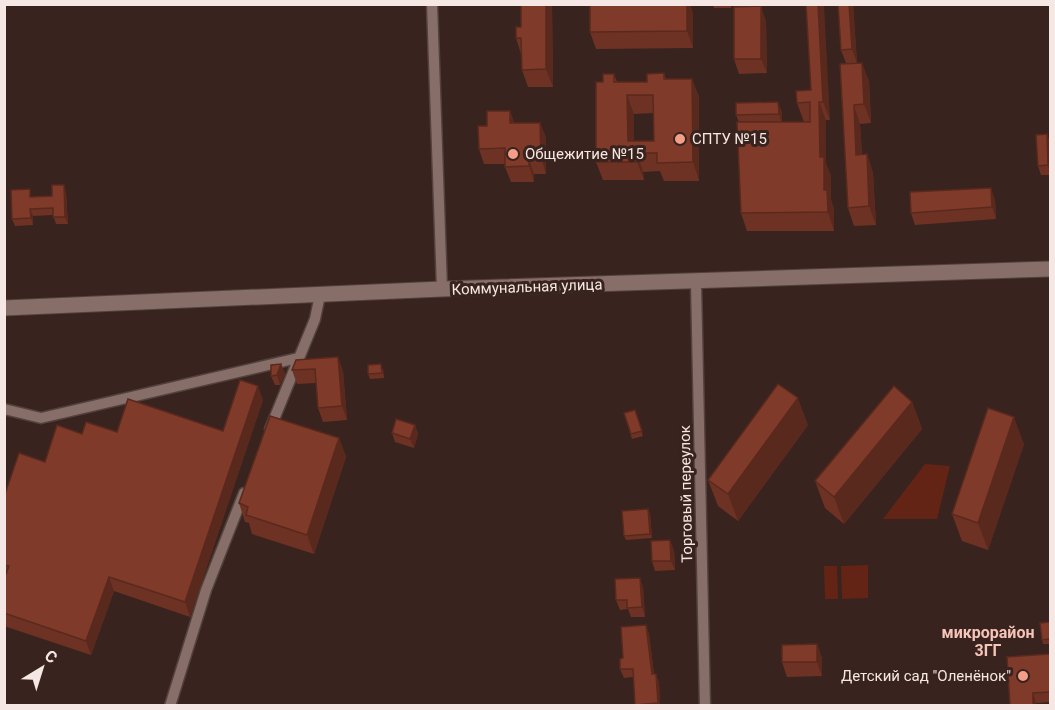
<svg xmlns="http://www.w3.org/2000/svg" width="1055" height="710" font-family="Roboto,sans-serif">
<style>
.green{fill:#642415}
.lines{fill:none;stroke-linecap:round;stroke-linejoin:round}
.street-casing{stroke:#52413d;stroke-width:13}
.secondary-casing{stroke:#52413d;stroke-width:17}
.street{stroke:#876e68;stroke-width:10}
.secondary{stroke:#876e68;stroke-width:15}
.wall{fill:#6e3224;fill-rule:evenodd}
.shaded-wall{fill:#5a291d}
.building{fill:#803a2a;stroke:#5a291d;stroke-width:1.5;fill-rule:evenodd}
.poi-dot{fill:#f49e89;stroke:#38231e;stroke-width:2}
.labels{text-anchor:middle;stroke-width:6;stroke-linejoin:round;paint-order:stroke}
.poi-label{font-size:15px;fill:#f5e7e3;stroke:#38231e;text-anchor:start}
.street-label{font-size:15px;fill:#f5e7e3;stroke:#38231e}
.neighbourhood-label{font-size:16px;font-weight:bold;fill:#f6c4b8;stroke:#38231e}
</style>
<rect width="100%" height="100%" fill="#38231e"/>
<g class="green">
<polygon points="925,464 950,466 937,519 883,519"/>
<polygon points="868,565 868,598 842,599 841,566"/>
<polygon points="824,566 837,566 838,599 825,599"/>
</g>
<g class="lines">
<defs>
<g id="street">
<polyline points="432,4 442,289"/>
<polyline points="696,283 705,706"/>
<polyline points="4,409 41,418 298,358"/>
<polyline points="270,429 315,319 320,295"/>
<polyline points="170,706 206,590 244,493"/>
</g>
<polyline id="secondary" points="4,308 442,289 1050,269"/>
</defs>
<use href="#street" class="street-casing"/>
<use href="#secondary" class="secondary-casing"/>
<use href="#street" class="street"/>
<use href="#secondary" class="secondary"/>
</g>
<g class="wall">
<polygon points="552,4 553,87 528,87 522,70 521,54 516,38 521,27"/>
<polygon points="713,4 731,4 731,8 714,8"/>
<polygon points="806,4 830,120 826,120 826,164 831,176 831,200 834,209 834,231 747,231 741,213 739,122 736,115 782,112 782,122 810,122 804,122 797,103 811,90"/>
<polygon points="838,4 853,4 857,63 869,81 871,123 860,124 862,155 867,154 873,173 876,225 854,226 848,208 846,63 841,50"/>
<polygon points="693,13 693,48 596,49 590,32"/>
<polygon points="766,21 767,73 739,74 734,59"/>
<path d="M664,73L666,79H692L699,97V181H664L660,171L643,172L644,180H603L596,162L603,82L614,74L617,82H647ZM654,113V141H634V114Z"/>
<polygon points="510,111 514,123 540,123 546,138 546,174 534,174 534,182 511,182 505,167 505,164 484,164 479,149 487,126"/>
<polygon points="1047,134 1050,144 1050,175 1041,175 1038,166"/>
<polygon points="66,192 68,224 56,224 53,215 33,216 33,225 15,226 12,219 32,197 52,196"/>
<polygon points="995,200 996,219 915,225 911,213"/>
<polygon points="296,360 343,371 347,420 323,422 318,408 316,383 297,384 292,370"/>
<polygon points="281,364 285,374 280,385 275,385 271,376"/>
<polygon points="383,369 384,378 370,379 368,374"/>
<polygon points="263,400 190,617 114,591 91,655 4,626 4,497 45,462 82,434 117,432 223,431"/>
<polygon points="912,402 922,429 844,524 825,508 815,481"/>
<polygon points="635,410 643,436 632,439 624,413"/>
<polygon points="415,425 418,434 414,448 395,442 392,433"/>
<polygon points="808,425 738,521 718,506 708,480"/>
<polygon points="339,438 346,457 314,554 252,534 249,523 245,522 239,503"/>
<polygon points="1024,444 988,550 962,541 952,514"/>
<polygon points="648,509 650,514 652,538 626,540 624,536"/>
<polygon points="674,550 675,570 655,571 652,561"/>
<polygon points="643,587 645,617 631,617 628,609 620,610 616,600"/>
<polygon points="1050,622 1050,644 1043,644 1042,640"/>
<polygon points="646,625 649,634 654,674 656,674 659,683 660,705 635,705 633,677 624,678 620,669 623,658"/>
<polygon points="817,644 822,658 822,676 787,677 782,662"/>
<polygon points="1050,654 1050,702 1036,703 1036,705 1010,705"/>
</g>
<g class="shaded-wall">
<polygon points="546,4 552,4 553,87 546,69"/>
<polygon points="687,4 690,4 693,13 693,48 687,31"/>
<polygon points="818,4 824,4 830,120 823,102"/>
<polygon points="849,4 853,4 857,63 852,49"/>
<polygon points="761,6 766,21 767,73 761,59"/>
<polygon points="862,63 869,81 871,123 864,104"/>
<polygon points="692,79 699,97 699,181 693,162"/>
<polygon points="627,95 634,114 634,160 628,141"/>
<polygon points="778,102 782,112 782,124 779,114"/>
<polygon points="819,102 826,120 826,164 831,176 831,200 834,209 834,231 828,212 820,157"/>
<polygon points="854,105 860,124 863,173 856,155"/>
<polygon points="510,111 515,126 510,123"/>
<polygon points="540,123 546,138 546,174 541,158"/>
<polygon points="1047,134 1050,144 1050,172 1048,165"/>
<polygon points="637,153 643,172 644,180 637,162"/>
<polygon points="867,154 873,173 876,225 869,206"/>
<polygon points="529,159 534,174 534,182 529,166"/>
<polygon points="64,185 66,192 68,224 65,217"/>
<polygon points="991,188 995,200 996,219 992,207"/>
<polygon points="30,209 33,216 33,225 31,218"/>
<polygon points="338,357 343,371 347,420 342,406"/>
<polygon points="281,364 285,374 280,385 277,375"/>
<polygon points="258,386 263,400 190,617 185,602"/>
<polygon points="798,398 808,425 738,521 728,494"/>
<polygon points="912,402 922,429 844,524 834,497"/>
<polygon points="1014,417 1024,444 988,550 978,523"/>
<polygon points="415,425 418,434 414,448 410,439"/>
<polygon points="339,438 346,457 314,554 307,535"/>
<polygon points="648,509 650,514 652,538 650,534"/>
<polygon points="670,540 674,550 675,570 671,561"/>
<polygon points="109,577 114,591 91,655 86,641"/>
<polygon points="640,578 643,587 645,617 642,607"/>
<polygon points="646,625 649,634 655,683 652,674"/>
<polygon points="817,644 822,658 822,676 817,662"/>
<polygon points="656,674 659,683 660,705 658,705 658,703"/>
<polygon points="1033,693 1036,703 1036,705 1033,705"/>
</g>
<g class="building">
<polygon points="521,4 546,4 546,69 522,70 521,38 516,38 516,27 521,27"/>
<polygon points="590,4 687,4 687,31 590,32"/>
<polygon points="806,4 818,4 823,102 819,102 820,157 824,157 824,190 827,190 828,212 741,213 737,122 810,122 810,102 797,103 796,91 811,90"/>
<polygon points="838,4 849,4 852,49 841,50"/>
<polygon points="761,6 761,59 734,59 734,7"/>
<polygon points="862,63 864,104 854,105 856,155 867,154 869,206 848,208 840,64"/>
<path d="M664,73V79H692L693,162L657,163V153H637V162H596V82H603V74H614V82H647V74ZM627,95H653L654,141H628Z"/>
<polygon points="778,102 779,114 736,115 736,103"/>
<polygon points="487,111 510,111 510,123 540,123 541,158 529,159 529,166 505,167 505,148 479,149 478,126 487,126"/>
<polygon points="1047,134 1048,165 1038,166 1036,135"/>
<polygon points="52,185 64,185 65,217 53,217 53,208 30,209 31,218 12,219 11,190 30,189 30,197 52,196"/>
<polygon points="991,188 992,207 911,213 910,192"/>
<polygon points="338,357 342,406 318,408 315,369 292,370 296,360"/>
<polygon points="281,364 277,375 271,376 271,365"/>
<polygon points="381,364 382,373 368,374 368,365"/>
<polygon points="240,380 258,386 185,602 109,577 86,641 4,613 4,579 9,566 4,565 4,497 19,453 45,462 57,425 82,434 86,422 117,432 128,399 223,431"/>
<polygon points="778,384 798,398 728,494 708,480"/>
<polygon points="894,386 912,402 834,497 815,481"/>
<polygon points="988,408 1014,417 978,523 952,514"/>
<polygon points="635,410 642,431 631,434 624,413"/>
<polygon points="270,416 339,438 307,535 246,515 248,507 239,503"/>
<polygon points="396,419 415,425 410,439 392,433"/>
<polygon points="648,509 650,534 624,536 622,511"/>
<polygon points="670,540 671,561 652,561 651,541"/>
<polygon points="640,578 642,607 627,608 627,600 616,600 615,579"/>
<polygon points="1050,622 1050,639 1042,640 1040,623"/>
<polygon points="646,625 652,674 656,674 658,703 635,705 633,669 620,669 620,659 623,658 621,627"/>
<polygon points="817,644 817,662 782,662 782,645"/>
<polygon points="1050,654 1050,702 1050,692 1033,693 1033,705 1010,705 1007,657"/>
</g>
<g class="poi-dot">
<circle cx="680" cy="139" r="6"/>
<circle cx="513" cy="154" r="6"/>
<circle cx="1023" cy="676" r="6"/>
</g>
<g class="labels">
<g class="poi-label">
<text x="692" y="144">СПТУ №15</text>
<text x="525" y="159">Общежитие №15</text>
<text x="1011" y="681" text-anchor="end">Детский сад "Оленёнок"</text>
</g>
<g class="street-label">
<text transform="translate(527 287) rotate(-2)" y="5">Коммунальная улица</text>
<text transform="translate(686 494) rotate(-91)" y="5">Торговый переулок</text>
</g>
<g class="neighbourhood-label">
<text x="988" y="638">микрорайон<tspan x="988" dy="18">3ГГ</tspan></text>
</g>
</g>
<rect width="1055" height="710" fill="none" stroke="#f5e7e3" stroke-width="12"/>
<g transform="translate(42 668) rotate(38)" stroke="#38231e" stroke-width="4.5" paint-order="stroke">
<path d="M0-4.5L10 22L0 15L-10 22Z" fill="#f5e7e3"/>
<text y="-9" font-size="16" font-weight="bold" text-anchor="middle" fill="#f5e7e3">С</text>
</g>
</svg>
